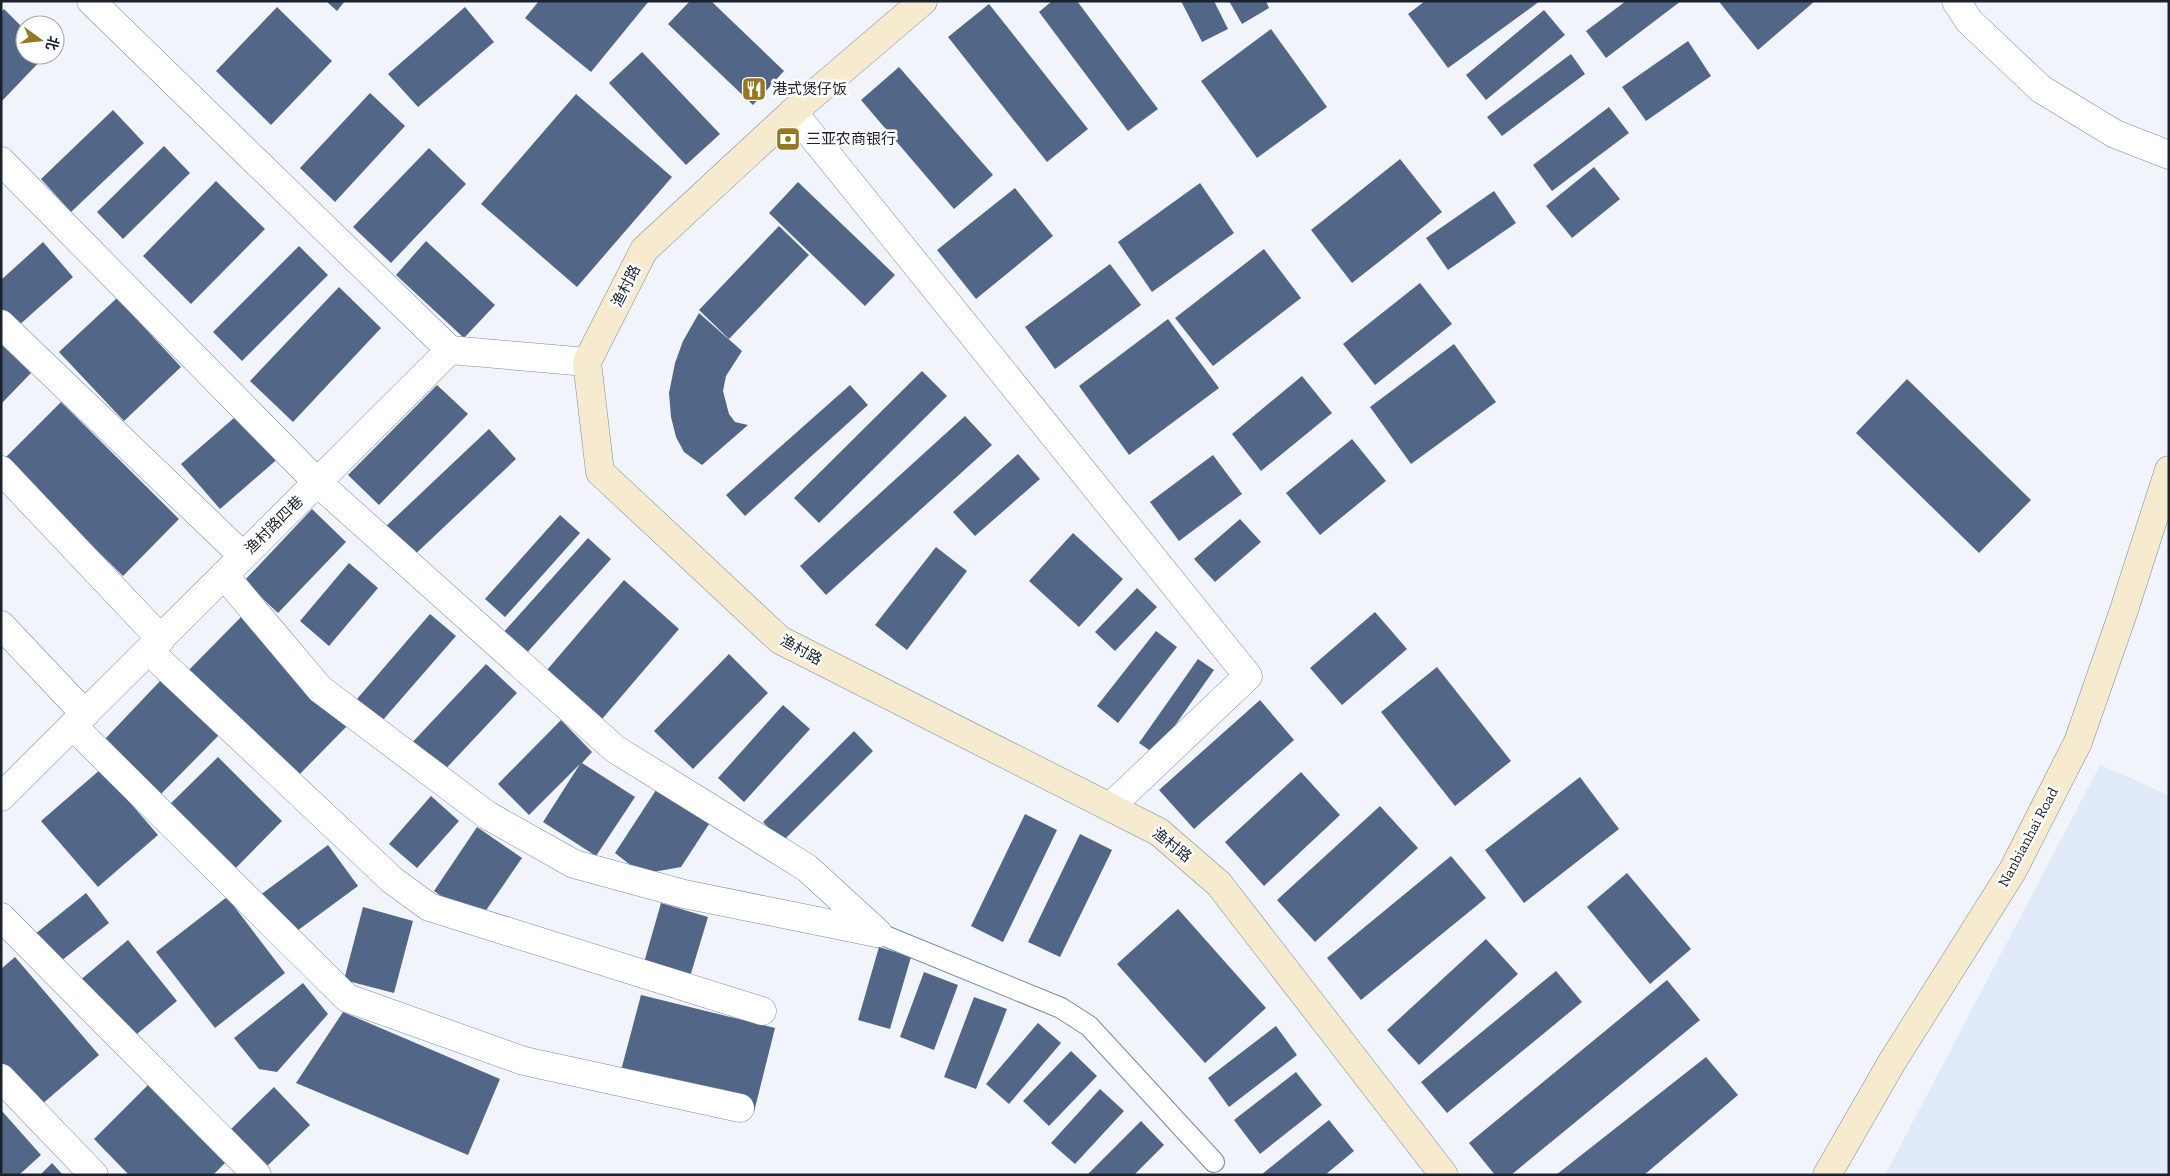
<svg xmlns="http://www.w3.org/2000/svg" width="2170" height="1176" font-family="'Zilla Slab','Noto Sans SC',serif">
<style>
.built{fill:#e0eaf9}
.building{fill:#526687}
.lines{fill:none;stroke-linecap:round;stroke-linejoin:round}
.lane-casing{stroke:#7789a6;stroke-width:22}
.street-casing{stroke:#7789a6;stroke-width:29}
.secondary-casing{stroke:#7789a6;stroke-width:29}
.lane{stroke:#fff;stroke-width:20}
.street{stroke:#fff;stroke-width:28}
.secondary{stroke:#f6ebce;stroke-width:28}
.labels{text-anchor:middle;stroke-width:5;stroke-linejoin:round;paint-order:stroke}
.poi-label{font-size:15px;fill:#1b222d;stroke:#fff;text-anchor:start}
.street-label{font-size:15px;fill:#1b222d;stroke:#fff}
</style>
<rect width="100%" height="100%" fill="#f1f5fb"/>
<polygon class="built" points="2100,765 2169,795 2169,1175 1885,1175"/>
<g class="building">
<polygon points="326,1 345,1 337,11"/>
<polygon points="539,1 649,1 591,72 525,18"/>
<polygon points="690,1 711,1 784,71 753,105 668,24"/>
<polygon points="1052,1 1077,1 1158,109 1128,131 1039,12"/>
<polygon points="1181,1 1214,1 1228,29 1202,42"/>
<polygon points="1229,1 1266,1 1269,8 1242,24"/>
<polygon points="1425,1 1540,1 1448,68 1408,14"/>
<polygon points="1626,1 1681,1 1606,58 1586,31"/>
<polygon points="1722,1 1815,1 1758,50 1720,3"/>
<polygon points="989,4 1088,129 1047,162 948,37"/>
<polygon points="277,7 332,61 271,125 216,71"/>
<polygon points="465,7 494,42 418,107 388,74"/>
<polygon points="4,9 25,30 25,55 46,55 1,102 1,12"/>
<polygon points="1544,10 1565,35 1486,100 1466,75"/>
<polygon points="1271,29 1327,107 1257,158 1201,81"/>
<polygon points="1688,41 1711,76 1646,121 1622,87"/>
<polygon points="642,52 720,134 686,165 609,83"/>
<polygon points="1571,54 1585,74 1502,136 1487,117"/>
<polygon points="899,67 993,175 954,209 861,100"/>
<polygon points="370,93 405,126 335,202 300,168"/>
<polygon points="576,94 672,177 577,287 481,204"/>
<polygon points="1609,107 1629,133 1552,191 1533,165"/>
<polygon points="113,110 144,143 71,212 41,179"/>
<polygon points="164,146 190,173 123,239 97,212"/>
<polygon points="429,148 466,184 391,263 353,227"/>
<polygon points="1400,159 1442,212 1352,283 1311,230"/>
<polygon points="1594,167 1620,199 1572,238 1546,206"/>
<polygon points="216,181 265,229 191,304 143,256"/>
<polygon points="798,182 895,275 865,306 769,213"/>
<polygon points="1200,183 1234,233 1152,292 1118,242"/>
<polygon points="1015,188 1053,236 976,299 937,250"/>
<polygon points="1494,191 1516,223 1448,270 1426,238"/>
<polygon points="779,226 809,255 729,339 699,310"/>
<polygon points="426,241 495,305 464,338 396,275"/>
<polygon points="43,242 73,277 8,335 1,327 1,280"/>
<polygon points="299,246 328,275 242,361 213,332"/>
<polygon points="1264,249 1301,298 1213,366 1175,318"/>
<polygon points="1110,264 1141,305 1055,369 1025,327"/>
<polygon points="1420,283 1452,324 1375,385 1343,344"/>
<polygon points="339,287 381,328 293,422 250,381"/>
<polygon points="117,298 181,367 124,421 59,352"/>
<polygon points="699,313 742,351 726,376 723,391 729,414 735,422 748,425 702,465 684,452 676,437 671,417 669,393 675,363 683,341"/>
<polygon points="1168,319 1219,388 1129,455 1079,386"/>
<polygon points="1,344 31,373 1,404"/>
<polygon points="1454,344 1496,402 1411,464 1370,407"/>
<polygon points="922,371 947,396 819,523 794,498"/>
<polygon points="1302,376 1332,413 1261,471 1232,434"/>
<polygon points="1907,379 2031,500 1979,553 1856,433"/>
<polygon points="437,385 468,414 379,505 348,475"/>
<polygon points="850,385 868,405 745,516 726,495"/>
<polygon points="61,402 179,519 123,576 4,459"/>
<polygon points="242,411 281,456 220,509 181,464"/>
<polygon points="965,416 992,445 826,595 800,566"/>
<polygon points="489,429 516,459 408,561 381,531"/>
<polygon points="1352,439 1386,481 1320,535 1286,493"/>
<polygon points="1018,454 1040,479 975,536 953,512"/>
<polygon points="1213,455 1242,494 1179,541 1150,502"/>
<polygon points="312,509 346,542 278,613 244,581"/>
<polygon points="560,515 580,533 505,617 485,599"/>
<polygon points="1240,519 1261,542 1215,582 1194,559"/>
<polygon points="1073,533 1123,579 1079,627 1029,581"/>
<polygon points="588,538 611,559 524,656 501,635"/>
<polygon points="936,547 967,571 907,650 875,625"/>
<polygon points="349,563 378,588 329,646 300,621"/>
<polygon points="624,580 679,629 597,725 541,677"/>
<polygon points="1137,588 1157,607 1115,651 1095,632"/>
<polygon points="1375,612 1407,649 1342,705 1310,668"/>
<polygon points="430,614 456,636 382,721 357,699"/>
<polygon points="242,616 350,723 294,780 186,673"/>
<polygon points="1156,631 1177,647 1118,723 1097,706"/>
<polygon points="729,654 768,693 693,769 654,731"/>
<polygon points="1198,659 1214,670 1155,754 1139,743"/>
<polygon points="486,664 517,693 438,777 407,748"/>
<polygon points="1437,667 1511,761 1455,806 1381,712"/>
<polygon points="162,679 219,735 161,794 105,739"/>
<polygon points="1260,700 1294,740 1194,829 1159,790"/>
<polygon points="783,705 810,729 744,802 718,778"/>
<polygon points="561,720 592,752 582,763 635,797 596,856 543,822 580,764 529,815 498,784"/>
<polygon points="854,731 873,751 782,842 763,822"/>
<polygon points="218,757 282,821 228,876 163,811"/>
<polygon points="101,769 158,835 98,887 41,821"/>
<polygon points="1301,772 1340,815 1264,886 1225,842"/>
<polygon points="1580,777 1619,829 1524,903 1485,850"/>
<polygon points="658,787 711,821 681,867 642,874 615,853"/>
<polygon points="431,796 459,821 417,868 389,844"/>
<polygon points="1380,806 1418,848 1315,942 1277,900"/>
<polygon points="1025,814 1057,830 1003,942 971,926"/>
<polygon points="477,827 522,858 478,922 434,891"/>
<polygon points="1080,834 1112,850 1060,957 1028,942"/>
<polygon points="328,845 358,886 286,939 256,898"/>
<polygon points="1451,856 1486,898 1361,1000 1327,958"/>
<polygon points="1627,873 1691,949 1650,984 1587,907"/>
<polygon points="86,893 109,923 42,976 19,947"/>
<polygon points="227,897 285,973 215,1028 156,952"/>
<polygon points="661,903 708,917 689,980 643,966"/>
<polygon points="363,907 413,921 394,993 344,980"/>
<polygon points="1178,909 1266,1008 1205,1063 1117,964"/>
<polygon points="1486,939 1518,974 1419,1065 1387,1030"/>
<polygon points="128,940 177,1001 115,1052 66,992"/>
<polygon points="879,947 911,957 890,1029 858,1020"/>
<polygon points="15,957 99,1055 34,1111 1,1072 1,969"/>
<polygon points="1556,971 1582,1002 1447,1113 1421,1082"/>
<polygon points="924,972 958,985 934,1050 900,1037"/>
<polygon points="1667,980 1700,1020 1511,1175 1495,1175 1469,1143"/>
<polygon points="303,983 328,1014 277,1072 259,1069 234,1038"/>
<polygon points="641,995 775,1028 754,1112 619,1078"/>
<polygon points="974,997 1007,1009 976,1089 944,1077"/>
<polygon points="343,1012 500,1079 468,1155 296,1083"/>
<polygon points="1038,1023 1061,1043 1009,1104 986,1084"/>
<polygon points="1276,1026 1297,1055 1229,1107 1208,1078"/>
<polygon points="1071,1051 1097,1076 1049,1126 1023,1101"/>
<polygon points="1706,1057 1738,1095 1644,1175 1556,1175"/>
<polygon points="1296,1072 1322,1105 1260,1154 1234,1120"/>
<polygon points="150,1083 227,1161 213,1175 129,1175 94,1139"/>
<polygon points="274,1087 310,1125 264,1169 229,1131"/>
<polygon points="1100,1089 1124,1111 1075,1164 1051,1143"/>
<polygon points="1,1110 41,1155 19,1175 1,1175"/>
<polygon points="1329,1120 1354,1151 1325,1175 1261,1175"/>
<polygon points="1141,1121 1164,1145 1134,1175 1087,1175"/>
<polygon points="52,1163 63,1175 40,1175"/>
</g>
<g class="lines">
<defs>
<polyline id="lane" points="878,933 1061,1008 1089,1026 1214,1162"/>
<g id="street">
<polyline points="91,1 450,350"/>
<polyline points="1956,1 1969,21 2041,89 2115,134 2169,155"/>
<polyline points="793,112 1248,676 1110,807"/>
<polyline points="1,161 317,482 615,749 807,868 878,933"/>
<polyline points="1,324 243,556"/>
<polyline points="1,470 161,639"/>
<polyline points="224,575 320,689 487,815 574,864 684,894 877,933"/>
<polyline points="1,625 85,714"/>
<polyline points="149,651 392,880 429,907 762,1011"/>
<polyline points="73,726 347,998 524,1061 740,1108"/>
<polyline points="1,797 450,350 587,362"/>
<polyline points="1,917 257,1175"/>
<polyline points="1,1078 94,1175"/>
</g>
<g id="secondary">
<polyline points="923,1 793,112 644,250 587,362 600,472 780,640 1159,832 1219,884 1444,1175"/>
<polyline points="1827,1175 1892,1062 2013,870 2078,742 2123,613 2169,470"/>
</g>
</defs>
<use href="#lane" class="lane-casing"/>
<use href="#street" class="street-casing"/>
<use href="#secondary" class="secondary-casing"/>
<use href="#lane" class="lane"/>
<use href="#street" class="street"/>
<use href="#secondary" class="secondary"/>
</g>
<defs>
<symbol id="restaurant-square" viewBox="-11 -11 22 22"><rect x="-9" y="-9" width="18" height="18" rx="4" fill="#967820" stroke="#fff"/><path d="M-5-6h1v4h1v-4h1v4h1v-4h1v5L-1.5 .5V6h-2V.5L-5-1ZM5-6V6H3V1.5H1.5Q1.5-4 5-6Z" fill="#fff"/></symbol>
<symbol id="bank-square" viewBox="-11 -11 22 22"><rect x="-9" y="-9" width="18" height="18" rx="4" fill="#967820" stroke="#fff"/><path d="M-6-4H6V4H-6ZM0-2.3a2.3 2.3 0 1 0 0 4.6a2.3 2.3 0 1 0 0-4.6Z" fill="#fff"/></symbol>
</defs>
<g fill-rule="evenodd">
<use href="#restaurant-square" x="740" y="75" width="28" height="28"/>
<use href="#bank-square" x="774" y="125" width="28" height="28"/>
</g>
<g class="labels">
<g class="poi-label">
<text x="772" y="94">港式煲仔饭</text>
<text x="806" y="144">三亚农商银行</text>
</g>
<g class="street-label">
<text transform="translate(626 286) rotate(-63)" y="5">渔村路</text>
<text transform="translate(274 525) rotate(-45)" y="5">渔村路四巷</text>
<text transform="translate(801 650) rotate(29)" y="5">渔村路</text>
<text transform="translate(2028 837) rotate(-62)" y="5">Nanbianhai Road</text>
<text transform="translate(1172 845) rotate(38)" y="5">渔村路</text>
</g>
</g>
<rect width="2170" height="1176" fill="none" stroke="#1b222d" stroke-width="5"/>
<g transform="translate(40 40) rotate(105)"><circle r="24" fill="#ffffff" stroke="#a4a7ab"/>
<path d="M0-4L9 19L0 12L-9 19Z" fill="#967820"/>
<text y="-8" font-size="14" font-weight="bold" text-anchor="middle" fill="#1b222d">北</text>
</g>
</svg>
